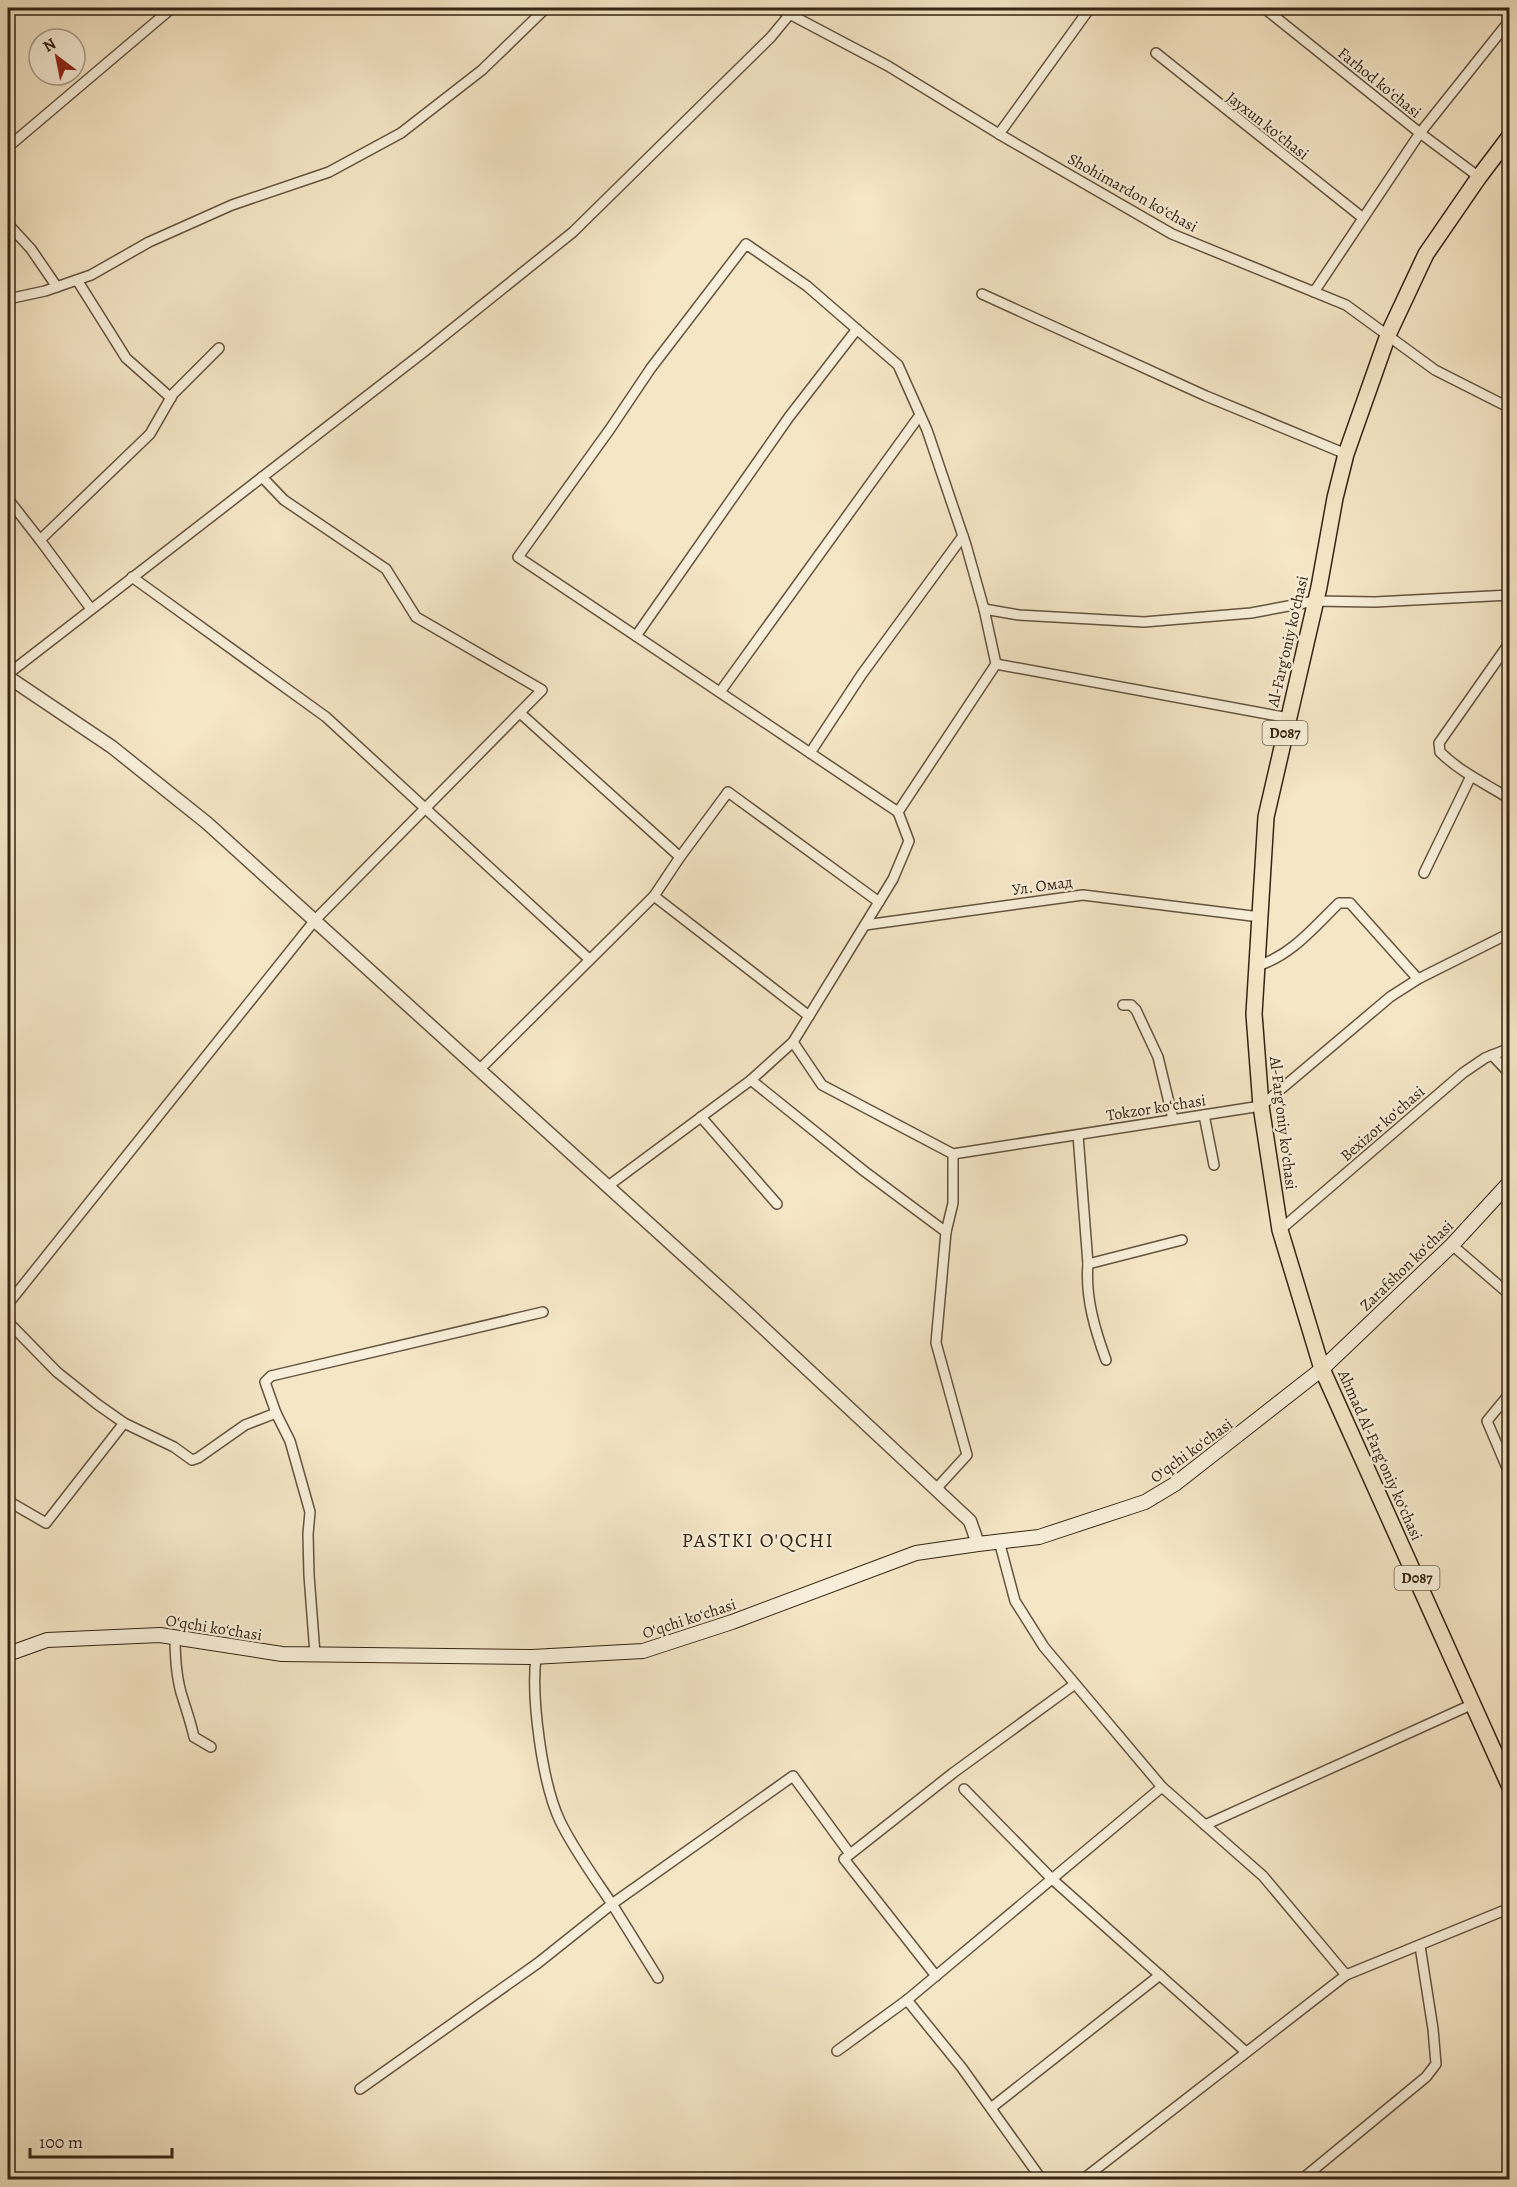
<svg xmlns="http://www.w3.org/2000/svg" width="1517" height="2187" font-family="Alegreya,serif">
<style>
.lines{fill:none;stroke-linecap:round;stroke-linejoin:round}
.minor-casing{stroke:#65543f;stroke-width:12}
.tertiary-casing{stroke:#65543f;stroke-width:15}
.secondary-casing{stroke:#352412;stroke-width:16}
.primary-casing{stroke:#352412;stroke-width:18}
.minor{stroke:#f8efda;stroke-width:9}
.tertiary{stroke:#f8efda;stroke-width:12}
.secondary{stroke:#f8efda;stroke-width:14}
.primary{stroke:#f5e6c6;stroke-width:15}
.labels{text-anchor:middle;stroke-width:4.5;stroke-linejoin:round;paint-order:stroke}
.shield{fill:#f8efda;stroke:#70614e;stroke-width:1.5}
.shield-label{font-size:15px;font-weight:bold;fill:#352412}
.street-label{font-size:16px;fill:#352412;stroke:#f8efda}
.quarter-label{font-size:20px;letter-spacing:1.5px;fill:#352412;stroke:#f8efda}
</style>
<rect width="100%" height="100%" fill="#f5e6c6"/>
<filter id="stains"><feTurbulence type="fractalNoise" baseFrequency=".00333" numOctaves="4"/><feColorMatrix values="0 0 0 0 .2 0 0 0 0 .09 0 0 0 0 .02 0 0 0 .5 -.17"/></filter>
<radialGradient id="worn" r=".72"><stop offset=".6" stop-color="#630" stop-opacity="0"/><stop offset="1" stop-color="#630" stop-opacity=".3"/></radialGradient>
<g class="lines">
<defs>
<g id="minor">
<polyline points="778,8 888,66 999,134 1172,234 1346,305 1435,370 1510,408"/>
<polyline points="1264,8 1420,133 1479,177"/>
<polyline points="1156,53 1363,218"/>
<polyline points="999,134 1090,8"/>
<polyline points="8,147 172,8"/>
<polyline points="8,224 31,249 57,287"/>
<polyline points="77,280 126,358 171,398"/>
<polyline points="1314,292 1420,133 1510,20"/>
<polyline points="982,294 1206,396 1346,454"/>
<polyline points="8,299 45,291 91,275 149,242 232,205 329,172 401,133 482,70 546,8"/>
<polyline points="857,329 789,417 636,636 518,557 610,429 651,368 746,244 807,286 898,365 927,430 966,545 984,609"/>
<polyline points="8,499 40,540 91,609"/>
<polyline points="40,540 150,434 173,394 219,348"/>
<polyline points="132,577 326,717 589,959"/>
<polyline points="636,636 898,812"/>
<path d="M1510,642L1439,743L1440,752C1460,772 1486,784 1510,799"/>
<polyline points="996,664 1289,718"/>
<polyline points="8,674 425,351 573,232 771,37 790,14"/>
<polyline points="720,692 920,415"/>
<polyline points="520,713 680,857"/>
<polyline points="810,753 862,674 963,536"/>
<polyline points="1424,873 1471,776"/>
<polyline points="654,896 680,857 728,792 879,902"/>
<polyline points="865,925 1083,895 1260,917"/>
<path d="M1257,966C1291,956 1314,927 1339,903H1350L1418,979"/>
<polyline points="1123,1005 1131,1005 1136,1010 1158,1057 1173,1119"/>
<polyline points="793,1042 822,1085 953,1154 1261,1106 1390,997 1418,979 1510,933"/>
<polyline points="1492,1055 1510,1074"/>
<polyline points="480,1069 654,896 809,1016"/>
<polyline points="751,1080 864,1171 946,1232 953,1203 953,1154"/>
<polyline points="1204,1115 1214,1165"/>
<polyline points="701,1117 777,1204"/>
<polyline points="1078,1135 1088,1264"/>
<polyline points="608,1186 751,1080 793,1042 893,879 909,841 898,812 996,664 984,609 1019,615 1144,622 1251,613 1315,601 1375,602 1510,595"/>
<polyline points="1280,1230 1463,1073 1485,1058 1510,1048"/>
<polyline points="1452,1245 1510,1295"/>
<polyline points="8,1304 315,920 542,690 416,617 386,569 284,500 262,477"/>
<polyline points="8,1322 57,1372 97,1404 124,1423 174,1447 192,1460 198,1458 245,1425 276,1413 290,1441 310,1512 308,1534 309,1575 315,1654"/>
<path d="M1106,1360C1095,1330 1085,1297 1088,1264L1182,1240"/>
<polyline points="1510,1393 1487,1421 1510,1475"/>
<polyline points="276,1413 265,1382 271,1376 543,1312"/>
<polyline points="936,1489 967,1455 936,1343 946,1232"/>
<polyline points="8,1501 46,1523 124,1423"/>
<polyline points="999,1541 1015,1601 1044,1647 1162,1787"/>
<path d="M175,1637C175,1658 176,1679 183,1699C187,1712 191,1723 194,1737L211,1747"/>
<path d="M536,1657C531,1698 542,1783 560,1821C574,1850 594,1877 612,1904L793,1776L850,1854"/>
<polyline points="964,1789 1052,1879 1246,2052"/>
<polyline points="1205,1825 1473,1704"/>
<polyline points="936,1976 844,1859 953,1773 1075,1684"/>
<polyline points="907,2000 962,2068 1042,2180"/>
<polyline points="837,2051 907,2000 1162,1787 1263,1876 1346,1975 1510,1908"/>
<polyline points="360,2089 538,1963 612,1904 658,1978"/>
<polyline points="991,2108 1160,1975"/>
<polyline points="1082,2180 1346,1975"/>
<polyline points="1301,2180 1426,2077 1436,2064 1433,2029 1420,1946"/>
</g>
<polyline id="tertiary" points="8,677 112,747 207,823 742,1308 970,1521 978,1544"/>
<polyline id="secondary" points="8,1654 47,1640 160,1635 282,1654 532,1657 643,1651 732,1622 916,1553 978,1544 1039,1537 1145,1502 1175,1484 1322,1369 1452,1245 1510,1182"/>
<polyline id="primary" points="1510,136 1479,177 1426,254 1388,335 1346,454 1335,498 1319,587 1266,817 1254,1014 1261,1106 1280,1230 1322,1369 1510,1787"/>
</defs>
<use href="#minor" class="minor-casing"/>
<use href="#tertiary" class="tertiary-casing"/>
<use href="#secondary" class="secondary-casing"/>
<use href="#primary" class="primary-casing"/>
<use href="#minor" class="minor"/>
<use href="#tertiary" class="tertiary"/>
<use href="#secondary" class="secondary"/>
<use href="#primary" class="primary"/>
</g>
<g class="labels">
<g class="shield">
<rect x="1262.5" y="721" width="45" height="24" rx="4.5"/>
<rect x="1394.5" y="1566" width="45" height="24" rx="4.5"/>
</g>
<g class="shield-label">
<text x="1285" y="738">D087</text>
<text x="1417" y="1583">D087</text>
</g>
<g class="street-label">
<text transform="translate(1380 82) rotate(39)" y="6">Farhod koʻchasi</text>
<text transform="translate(1268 125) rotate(38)" y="6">Jayxun koʻchasi</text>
<text transform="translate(1133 192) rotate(29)" y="6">Shohimardon koʻchasi</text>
<text transform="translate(1287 641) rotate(-77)" y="6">Al-Fargʻoniy koʻchasi</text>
<text transform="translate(1042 885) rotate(-8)" y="6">Ул. Омад</text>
<text transform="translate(1156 1107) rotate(-9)" y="6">Tokzor koʻchasi</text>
<text transform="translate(1284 1123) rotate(83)" y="6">Al-Fargʻoniy koʻchasi</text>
<text transform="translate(1382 1123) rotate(-41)" y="6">Bexizor koʻchasi</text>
<text transform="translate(1406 1265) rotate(-44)" y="6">Zarafshon koʻchasi</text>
<text transform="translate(1191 1450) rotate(-36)" y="6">Oʻqchi koʻchasi</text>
<text transform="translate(1381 1455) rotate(66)" y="6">Ahmad Al-Fargʻoniy koʻchasi</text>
<text transform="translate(689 1618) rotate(-18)" y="6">Oʻqchi koʻchasi</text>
<text transform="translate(214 1627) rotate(9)" y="6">Oʻqchi koʻchasi</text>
</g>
<g class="quarter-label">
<text x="758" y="1547">PASTKI O'QCHI</text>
</g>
</g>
<rect width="1517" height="2187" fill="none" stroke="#f5e6c6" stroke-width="30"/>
<rect x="9" y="9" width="1499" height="2169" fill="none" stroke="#352412" stroke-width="3"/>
<rect x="15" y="15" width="1487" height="2157" fill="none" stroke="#352412" stroke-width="1.5"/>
<g transform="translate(57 57) rotate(328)"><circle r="28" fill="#f8efda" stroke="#aa9e8a" stroke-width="1.5"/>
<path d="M0-4.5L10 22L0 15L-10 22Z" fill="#8f2418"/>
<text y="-9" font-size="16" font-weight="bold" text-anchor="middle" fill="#352412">N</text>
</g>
<path d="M30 2148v9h142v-9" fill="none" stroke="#352412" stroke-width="3"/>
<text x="39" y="2148" font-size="18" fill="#352412" stroke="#f8efda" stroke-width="4.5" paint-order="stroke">100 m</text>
<rect width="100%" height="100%" filter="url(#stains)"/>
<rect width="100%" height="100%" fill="url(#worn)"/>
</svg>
